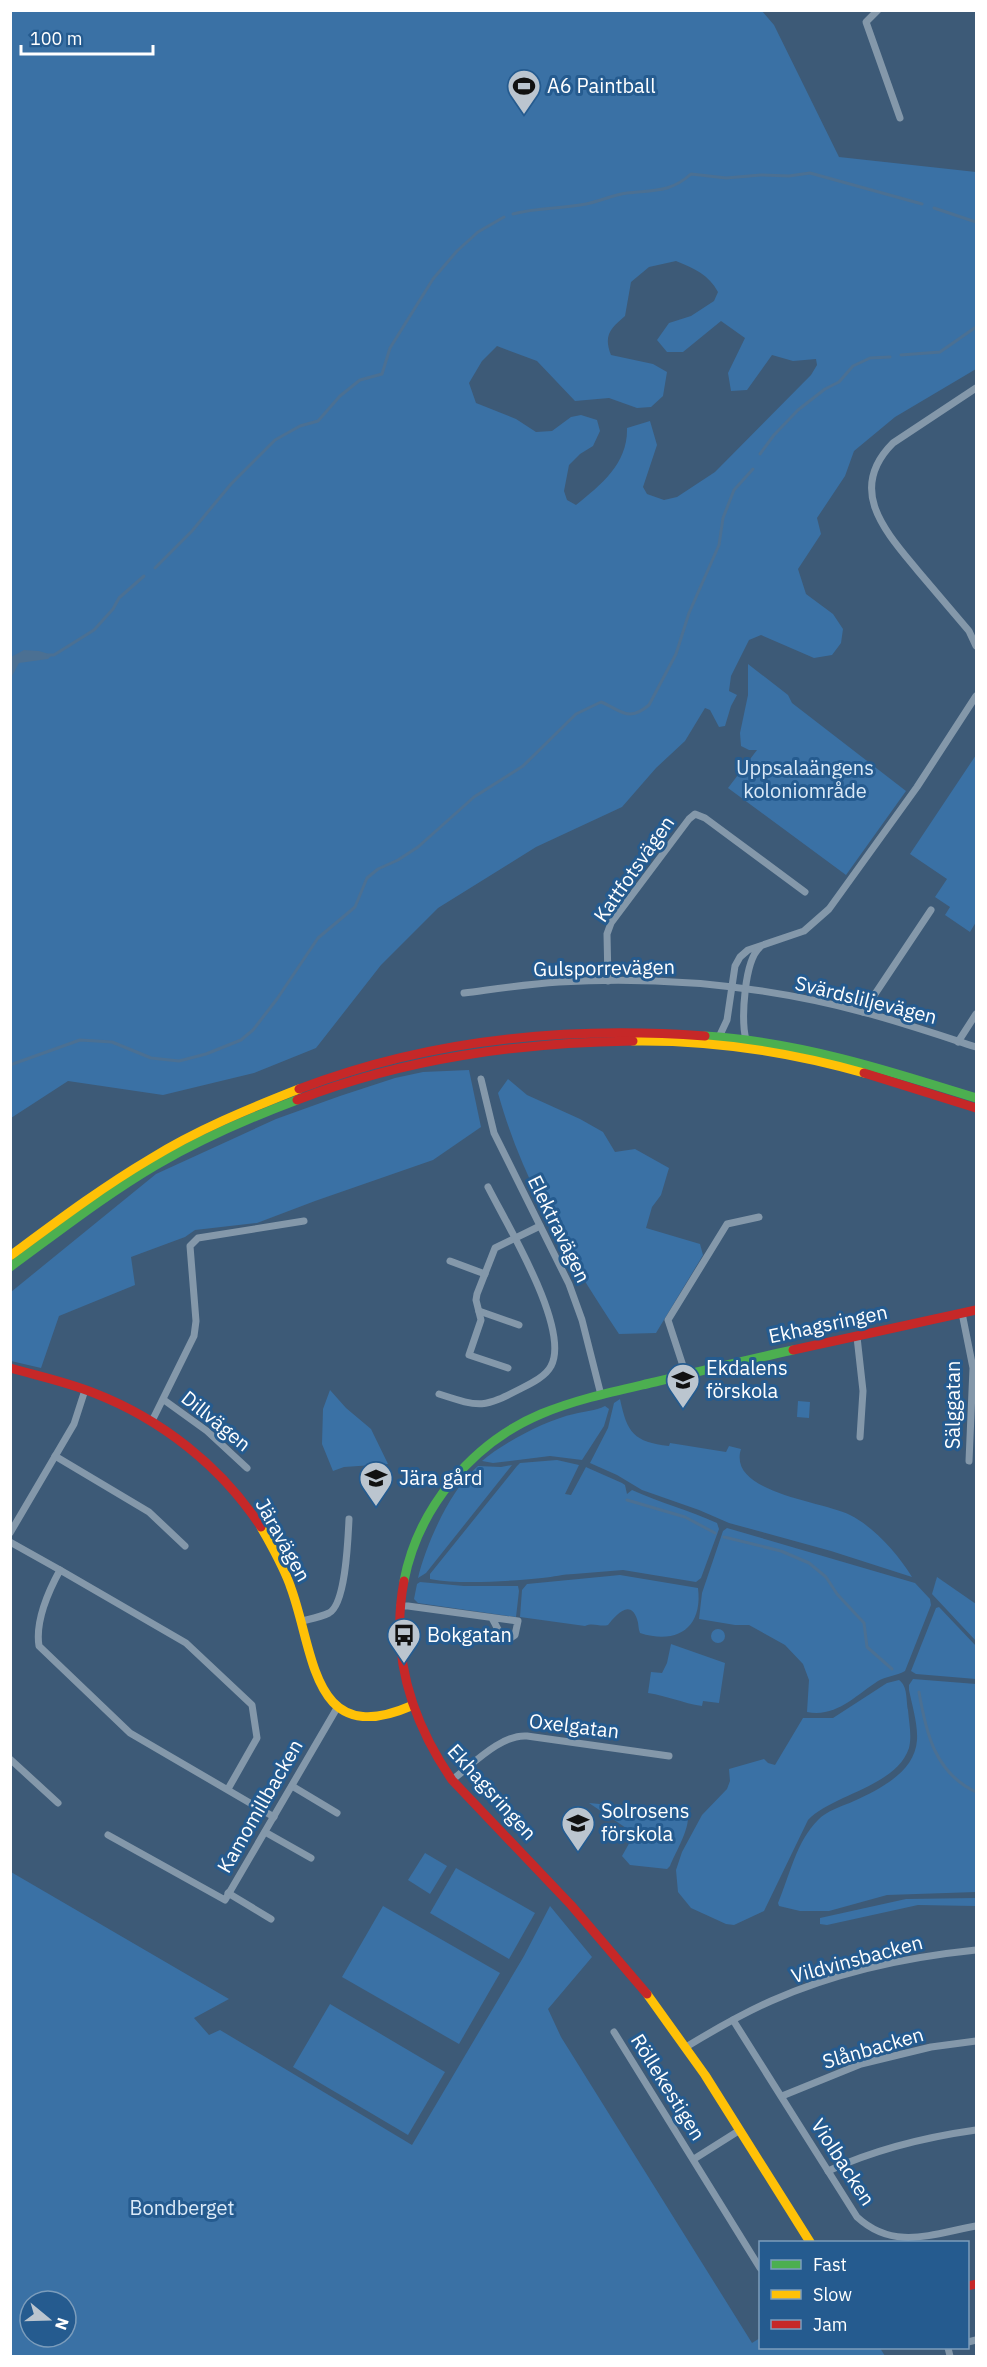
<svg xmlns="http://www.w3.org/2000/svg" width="987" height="2367" font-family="'IBM Plex Sans',sans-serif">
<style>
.green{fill:#3a71a5;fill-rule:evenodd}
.water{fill:#4b7093}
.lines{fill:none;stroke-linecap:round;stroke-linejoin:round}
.stream{stroke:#4b7093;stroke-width:3}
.street{stroke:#8498aa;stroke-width:7}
.fast{stroke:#4caf50;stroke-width:9}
.slow{stroke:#ffc107;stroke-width:9}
.jam{stroke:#c62828;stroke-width:9}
.labels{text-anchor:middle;stroke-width:6;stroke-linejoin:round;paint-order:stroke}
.poi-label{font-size:20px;fill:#fff;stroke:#255b8f;text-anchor:start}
.park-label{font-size:20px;fill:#dbeaf8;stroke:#255b8f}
.street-label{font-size:20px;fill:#fff;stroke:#255b8f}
</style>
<rect width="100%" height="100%" fill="#3d5a77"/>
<g class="green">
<path d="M10,11H762L774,25L839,157L976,172V369L895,417L854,451L845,476L817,518L821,534L798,569L806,594L833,614L843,629L841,643L832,655L814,658L761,635L749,640L731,676L729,691L737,695L731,706L725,726L719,727L710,710L705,708L685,741L656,768L622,807L536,847L438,908L381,965L316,1048L254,1073L163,1095L68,1081L11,1118ZM676,261C694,268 709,275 718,292L714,301L691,316L669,323L657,340L667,352H683L721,321L745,338L728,373L731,391L747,390L772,355L793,361L816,359L817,365L811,375L715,472L677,497L664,500L647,494L643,487L657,445L650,421L627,428C628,463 602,484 576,505L567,500L564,491L569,465L580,454L593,446L600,431L597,420L581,415L571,417L552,431L536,432L516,419L476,403L469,383L482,361L497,346L537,361L575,401L609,398L637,408L651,407L663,396L667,372L653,364L611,355C603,335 611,328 625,316L631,282L649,267Z"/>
<polygon points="748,664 788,695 792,703 906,791 846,875 728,788 757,750 749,750 741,746 740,733 748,695"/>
<polygon points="976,755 976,922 970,932 945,915 950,907 935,897 947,879 910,854"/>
<polygon points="469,1070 481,1127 433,1160 315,1201 257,1223 195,1230 185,1237 131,1257 135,1285 59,1316 41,1368 11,1361 11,1292 156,1174 276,1119 340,1096 395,1078 423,1072"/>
<path d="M508,1079L527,1095L580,1119L603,1132L615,1152L635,1149L669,1168L661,1195L652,1207L646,1228L700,1244L703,1255L656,1333L619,1334C569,1259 522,1180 498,1093Z"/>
<polygon points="330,1390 346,1408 371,1429 388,1464 344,1467 333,1471 322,1444 323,1409"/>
<path d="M620,1399C627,1433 634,1442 669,1446L670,1443L726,1452L729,1446L741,1449C727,1493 822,1501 850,1515C874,1527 898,1554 912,1577L831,1551L729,1523L699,1510L642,1490L617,1475L590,1463L608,1428L614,1403Z"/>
<polygon points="798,1401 810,1402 809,1418 797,1417"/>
<path d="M605,1406L609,1409L604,1426L582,1460L550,1456L493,1463L482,1461C503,1443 546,1420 574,1414C585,1411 595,1411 605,1406Z"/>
<path d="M557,1460L579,1465L565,1494L571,1495L586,1467L588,1468L622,1483L625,1485L627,1494L632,1490C660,1503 689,1510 717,1523L719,1529L701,1578L696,1582L623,1570L574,1574C563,1574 554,1577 542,1578C511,1581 461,1585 430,1579V1574L517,1466L520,1463Z"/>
<path d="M512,1465L426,1573L418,1578C426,1544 451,1488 478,1466L501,1467Z"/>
<path d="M727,1528L915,1583L930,1599L931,1605L905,1671C896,1676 887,1676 878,1681C856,1695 836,1718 807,1712L809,1680L803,1664L785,1645L749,1625H735L699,1619L702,1593L723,1531Z"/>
<path d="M620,1575L698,1588C703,1628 677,1645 640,1633C638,1629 639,1624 637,1619C630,1598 615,1616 608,1625C599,1627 593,1622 585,1626L520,1617L522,1590L527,1584Z"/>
<polygon points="937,1577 976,1604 976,1641 932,1594"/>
<polygon points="420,1582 464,1586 518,1586 519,1591 516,1617 418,1603 414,1599 417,1584"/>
<polygon points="939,1607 976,1646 976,1679 916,1674 911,1671 936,1608"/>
<circle cx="718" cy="1636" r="7"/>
<path d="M671,1644L725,1663L719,1703L703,1701L702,1706C682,1703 668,1696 648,1693L651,1672L662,1673L667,1663Z"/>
<path d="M913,1679L976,1684V1892L887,1895L829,1911H800L779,1906L778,1903C790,1875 796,1842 818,1820C826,1811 843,1806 854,1801C880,1789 915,1772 917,1740C918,1724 912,1705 909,1690V1685Z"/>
<path d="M899,1680C908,1686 906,1701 908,1710C909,1723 912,1736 909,1748C896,1787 833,1794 808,1820L764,1911L734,1925L726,1924L691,1908L678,1892L676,1870L682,1852L702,1815L727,1789L730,1781L729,1769L764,1759L768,1763L775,1765L803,1718H833L887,1683Z"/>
<path d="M589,1803L664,1810L669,1804C674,1807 682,1810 686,1813C694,1822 674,1855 670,1866L667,1869L630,1865L622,1856L631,1840L629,1830Z"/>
<polygon points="425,1853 447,1866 430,1894 408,1880"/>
<polygon points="456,1868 535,1913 509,1959 430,1913"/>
<path d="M11,1872L229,1999L194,2018L209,2035L220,2030L412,2145L524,1956L550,1906L592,1957L548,2009L561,2037L752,2343L760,2338V2348H880L885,2356H11ZM30,2301H66V2337H30Z"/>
<polygon points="976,1898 976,1906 918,1905 827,1925 820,1924 820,1918 906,1899"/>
<polygon points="383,1906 500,1973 459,2044 342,1977"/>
<polygon points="330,2004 445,2072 408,2135 293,2067"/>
</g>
<polygon class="water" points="24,650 39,651 52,655 48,659 19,663 11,678 11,657"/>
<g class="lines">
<g class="stream">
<polyline points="934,208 976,222"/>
<path d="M513,214C537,207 562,209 586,204C600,201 613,195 627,193C653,190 670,193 691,174L726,178L761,175L789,176L810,173L922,204"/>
<polyline points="901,355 940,352 976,327"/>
<polyline points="760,454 774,435 798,410 825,389 839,382 853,366 870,358 890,357"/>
<polyline points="155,568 192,531 231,484 275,440 300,426 318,421 340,396 360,380 382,374 390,348 433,279 457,251 478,232 504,217"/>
<polyline points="48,655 54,655 94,630 113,609 119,598 144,576"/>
<path d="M10,1065L80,1040L112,1042L151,1058L179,1061L206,1054L241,1040L253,1030L277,999L318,938L355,907L367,878L378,869L398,860L418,847L474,797L523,766L576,714L601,702C621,710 628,723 649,705L676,654L689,613L719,545L723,518L734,490L753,469"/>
<polyline points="627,1500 685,1517 715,1533"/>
<polyline points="724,1537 781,1551 809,1563 826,1577 837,1594 864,1623 867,1647 892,1669"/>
<path d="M919,1692C926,1733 935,1773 976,1792"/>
</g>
<g class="street">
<polyline points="878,10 866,22 900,118"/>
<path d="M976,388L893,443C846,490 886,532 918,571C935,591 952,611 969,631L976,646"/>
<polyline points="608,981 607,934 611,923 689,819 695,814 705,818 805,892"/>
<path d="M464,993C495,989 527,984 559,982C660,976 765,986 863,1012C901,1022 939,1035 976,1047"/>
<polyline points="863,1012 931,910"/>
<polyline points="719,1037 727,1020 735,966 740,957 748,950 804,931 829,909 917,787 976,696"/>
<path d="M746,1040C741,1020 744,961 760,947"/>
<polyline points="958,1042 976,1014"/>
<polyline points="481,1079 494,1133 569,1284 582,1320 601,1395"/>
<polyline points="450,1261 485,1274"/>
<polyline points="479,1311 519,1325"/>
<polyline points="962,1313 973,1368 969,1461"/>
<polyline points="857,1337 863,1391 860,1437"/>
<polyline points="508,1368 469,1355 481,1320 476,1300 477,1294 495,1248 540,1226"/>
<polyline points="686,1375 668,1320 727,1224 759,1217"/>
<path d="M439,1394C482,1408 483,1408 522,1388C532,1383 546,1376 551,1366C571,1329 506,1223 488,1187"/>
<polyline points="164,1400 207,1431 247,1468"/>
<polyline points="152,1421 194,1336 196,1321 190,1246 198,1238 304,1221"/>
<polyline points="55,1456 149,1512 185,1546"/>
<polyline points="10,1533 74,1424 85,1390"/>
<polyline points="10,1542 60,1570"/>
<polyline points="400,1606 408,1606 518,1621 515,1635 509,1639 502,1637 492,1618"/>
<path d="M302,1621C310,1619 321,1617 329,1613C346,1604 348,1538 349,1519"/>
<polyline points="10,1759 58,1803"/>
<path d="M452,1780C472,1765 501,1734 527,1736L669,1756"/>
<polyline points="292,1786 337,1813"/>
<path d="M228,1789L257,1738L252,1705L186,1643L60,1570C48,1592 35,1621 39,1646L130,1733L274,1817"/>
<polyline points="265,1832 311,1858"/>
<polyline points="108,1835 225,1900 337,1708"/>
<polyline points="228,1893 271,1919"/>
<path d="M733,2020L857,2217C894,2251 932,2234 976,2226"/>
<polyline points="614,2032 760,2268"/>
<path d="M686,2047C714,2030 742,2014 771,2001C836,1972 907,1957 976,1950"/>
<polyline points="782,2096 861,2064 931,2047 976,2041"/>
<polyline points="694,2159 740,2130"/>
<path d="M828,2171C874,2150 926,2137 976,2130"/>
<polyline points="968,2342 976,2340"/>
<polyline points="948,2348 950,2356"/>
</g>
<g class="fast">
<path d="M705,1036C799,1042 887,1070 976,1098"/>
<path d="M10,1267C58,1232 105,1195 156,1165C201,1139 249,1118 297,1100"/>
<path d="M404,1581C418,1508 472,1443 541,1414C577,1399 616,1391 655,1382C701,1371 747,1360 793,1350"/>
</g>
<g class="slow">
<path d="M633,1041C710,1040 790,1052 864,1073"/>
<path d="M10,1256C56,1222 101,1188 150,1159C197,1130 248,1109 299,1089"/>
<path d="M261,1527C272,1547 284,1567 291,1588C315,1654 312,1749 411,1706"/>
<polyline points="647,1994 705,2075 810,2242"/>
</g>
<g class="jam">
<polyline points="864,1073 976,1108"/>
<path d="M299,1089C429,1039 568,1026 705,1036"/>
<path d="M297,1100C406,1058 517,1043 633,1041"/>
<polyline points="793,1350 976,1310"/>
<path d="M10,1368C38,1376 67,1382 94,1393C161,1419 221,1466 261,1527"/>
<path d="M404,1581C390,1654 411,1720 452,1780L571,1905L647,1994"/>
<polyline points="968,2286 976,2284"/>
</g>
</g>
<defs>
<symbol id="stadium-pin" viewBox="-11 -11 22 30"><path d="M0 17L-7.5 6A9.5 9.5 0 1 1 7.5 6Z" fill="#bbc5cf" stroke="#255b8f"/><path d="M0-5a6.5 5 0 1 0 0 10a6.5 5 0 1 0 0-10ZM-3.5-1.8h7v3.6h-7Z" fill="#111"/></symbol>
<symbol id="school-pin" viewBox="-11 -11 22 30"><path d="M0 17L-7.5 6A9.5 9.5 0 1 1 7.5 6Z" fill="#bbc5cf" stroke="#255b8f"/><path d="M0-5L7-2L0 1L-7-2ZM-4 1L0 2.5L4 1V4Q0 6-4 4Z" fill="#111"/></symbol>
<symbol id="bus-pin" viewBox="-11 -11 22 30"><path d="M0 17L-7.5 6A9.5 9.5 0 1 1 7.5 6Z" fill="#bbc5cf" stroke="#255b8f"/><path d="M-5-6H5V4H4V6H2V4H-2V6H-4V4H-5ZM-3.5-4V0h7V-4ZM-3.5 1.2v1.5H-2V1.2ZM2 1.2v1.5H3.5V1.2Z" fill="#111"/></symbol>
</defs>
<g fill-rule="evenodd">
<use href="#stadium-pin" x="505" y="67" width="38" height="52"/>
<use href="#school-pin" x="664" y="1361" width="38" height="52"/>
<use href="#school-pin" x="357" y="1459" width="38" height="52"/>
<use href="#bus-pin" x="385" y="1616" width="38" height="52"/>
<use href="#school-pin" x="559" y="1804" width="38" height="52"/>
</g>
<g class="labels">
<g class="poi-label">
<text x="547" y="93">A6 Paintball</text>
<text x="706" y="1375">Ekdalens<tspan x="706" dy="23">förskola</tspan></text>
<text x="399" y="1485">Jära gård</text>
<text x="427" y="1642">Bokgatan</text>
<text x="601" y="1818">Solrosens<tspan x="601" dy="23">förskola</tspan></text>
</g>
<g class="park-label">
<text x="805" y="775">Uppsalaängens<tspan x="805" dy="23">koloniområde</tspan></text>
<text x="182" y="2215">Bondberget</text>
</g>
<g class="street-label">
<text transform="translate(634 869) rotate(-55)" y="7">Kattfotsvägen</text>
<text transform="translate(604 968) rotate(-1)" y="7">Gulsporrevägen</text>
<text transform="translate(866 1000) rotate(14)" y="7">Svärdsliljevägen</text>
<text transform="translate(559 1229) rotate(64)" y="7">Elektravägen</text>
<text transform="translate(828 1324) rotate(-12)" y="7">Ekhagsringen</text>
<text transform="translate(953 1405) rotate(-90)" y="7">Sälggatan</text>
<text transform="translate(216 1421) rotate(39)" y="7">Dillvägen</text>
<text transform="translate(283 1540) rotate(61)" y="7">Järavägen</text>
<text transform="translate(574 1726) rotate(7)" y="7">Oxelgatan</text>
<text transform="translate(492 1792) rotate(48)" y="7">Ekhagsringen</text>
<text transform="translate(260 1806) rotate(-60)" y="7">Kamomillbacken</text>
<text transform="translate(857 1959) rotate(-15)" y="7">Vildvinsbacken</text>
<text transform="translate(873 2048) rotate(-16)" y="7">Slånbacken</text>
<text transform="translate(668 2087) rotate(58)" y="7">Röllekestigen</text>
<text transform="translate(843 2162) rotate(57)" y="7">Violbacken</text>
</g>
</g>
<rect width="987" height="2367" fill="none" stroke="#ffffff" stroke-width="24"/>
<rect x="759" y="2241" width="210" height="108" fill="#255b8f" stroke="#7c9dbc" stroke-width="1.5"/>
<rect x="771" y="2260" width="30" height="9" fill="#4caf50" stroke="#7c9dbc" stroke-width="1.5"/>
<text x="813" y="2271" font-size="18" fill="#ffffff">Fast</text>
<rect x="771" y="2290" width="30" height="9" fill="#ffc107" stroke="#7c9dbc" stroke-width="1.5"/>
<text x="813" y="2301" font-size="18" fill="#ffffff">Slow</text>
<rect x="771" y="2320" width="30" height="9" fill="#c62828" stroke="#7c9dbc" stroke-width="1.5"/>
<text x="813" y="2331" font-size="18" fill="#ffffff">Jam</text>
<g transform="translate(48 2319) rotate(109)"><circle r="28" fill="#255b8f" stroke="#7c9dbc" stroke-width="1.5"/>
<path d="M0-4.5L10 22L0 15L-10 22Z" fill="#bbc5cf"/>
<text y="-9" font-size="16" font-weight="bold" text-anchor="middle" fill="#ffffff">N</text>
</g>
<path d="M21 45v9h132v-9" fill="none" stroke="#ffffff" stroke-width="3"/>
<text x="30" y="45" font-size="18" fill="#ffffff" stroke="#255b8f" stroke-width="4.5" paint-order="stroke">100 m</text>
</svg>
